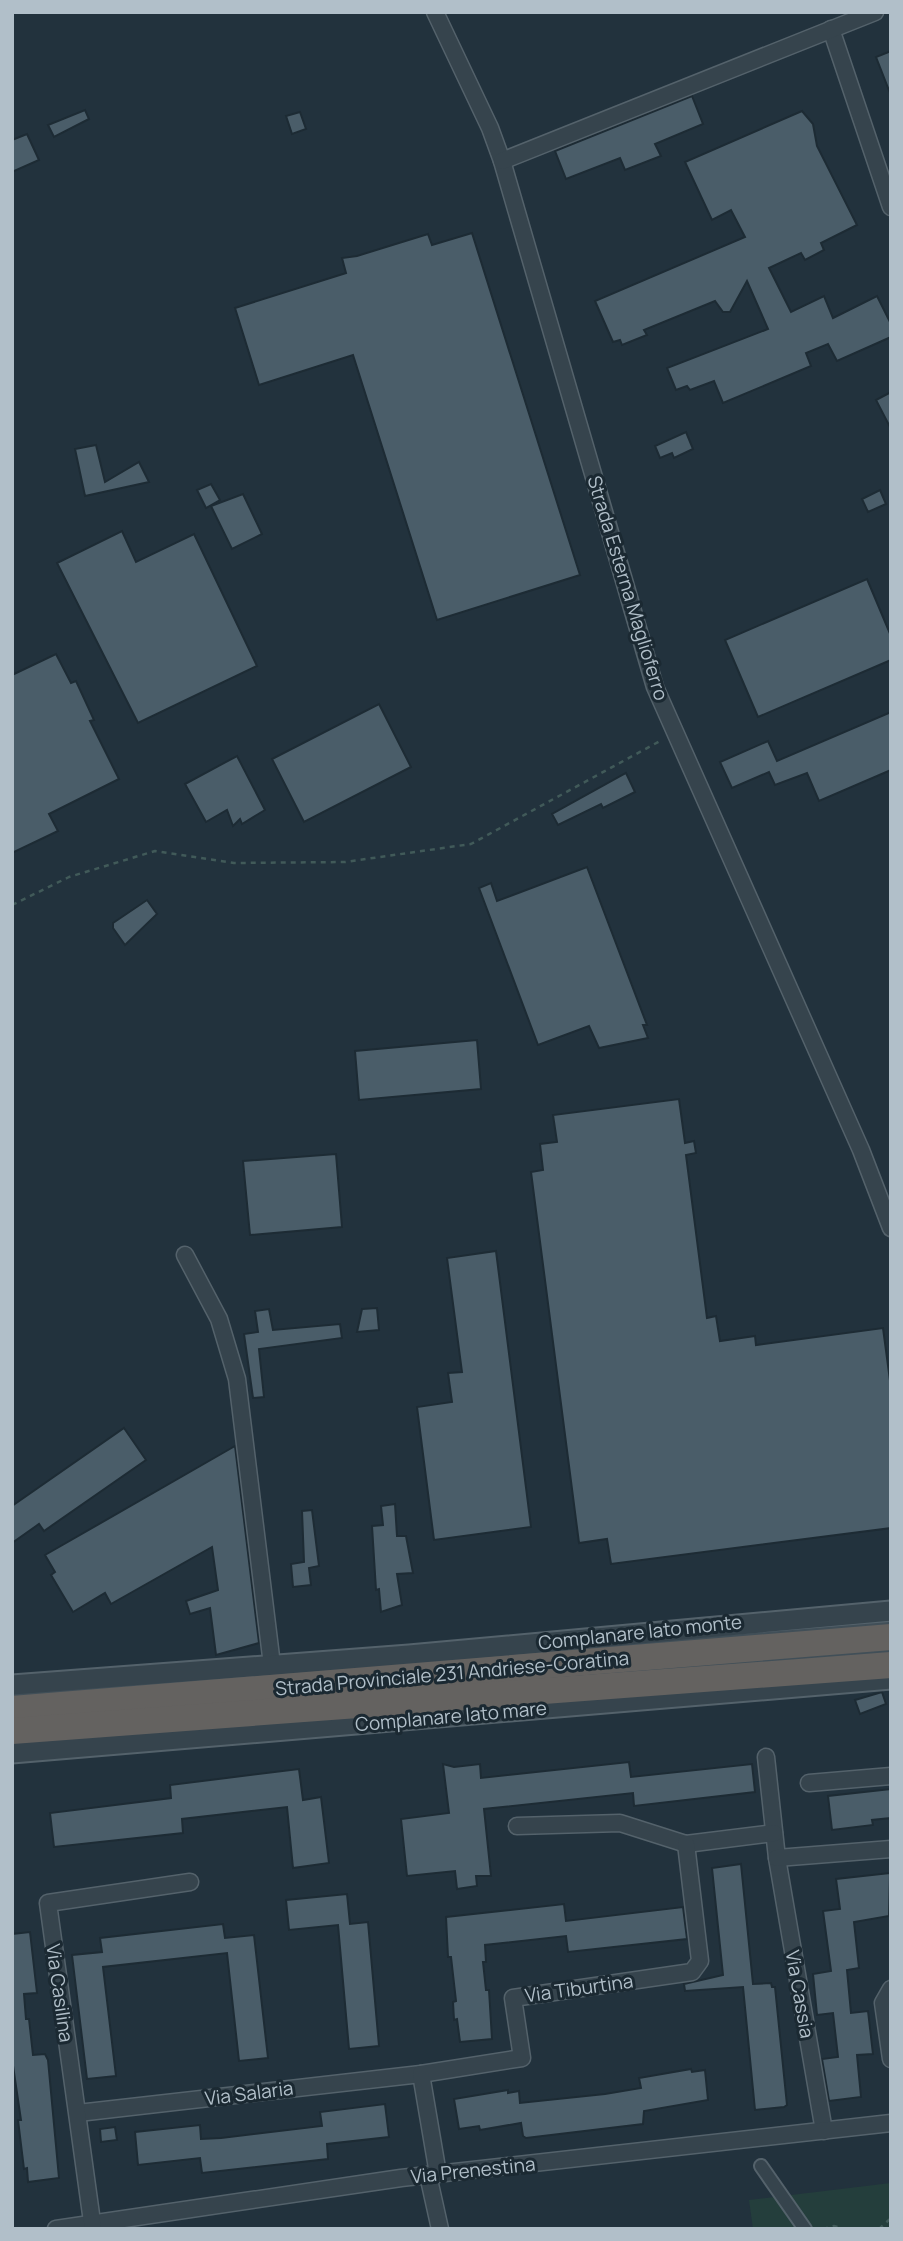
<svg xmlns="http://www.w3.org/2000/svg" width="903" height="2241" font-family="Manrope,sans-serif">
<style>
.green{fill:#243e3c}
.building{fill:#4a5d69;stroke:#1d2b34;stroke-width:2}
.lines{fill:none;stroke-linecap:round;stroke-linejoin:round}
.pedestrian-casing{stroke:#54626b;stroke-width:16}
.minor-casing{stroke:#54626b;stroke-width:19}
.tertiary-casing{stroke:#54626b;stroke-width:23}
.trunk-casing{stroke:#414f58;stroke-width:30}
.path{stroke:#415a59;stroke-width:2.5;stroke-dasharray:5 5;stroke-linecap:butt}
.pedestrian{stroke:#36444d;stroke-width:12}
.minor{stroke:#36444d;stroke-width:16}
.tertiary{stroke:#36444d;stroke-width:19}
.trunk{stroke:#646260;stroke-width:26}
.labels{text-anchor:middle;stroke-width:6;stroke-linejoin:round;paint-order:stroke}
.street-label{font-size:19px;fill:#b1bfc9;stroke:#1b2932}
</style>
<rect width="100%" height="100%" fill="#22323d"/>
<polygon class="green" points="891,2183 891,2229 753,2229 749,2200"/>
<g class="building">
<polygon points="891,51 891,92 890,93 876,57"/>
<polygon points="692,96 703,124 655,144 661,156 625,170 620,158 566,179 555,151"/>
<polygon points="85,110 89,119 54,137 48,125"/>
<polygon points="802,111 813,124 817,146 857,225 821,243 824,250 805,260 801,253 769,268 791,312 824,296 833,318 877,296 891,324 891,337 837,361 828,344 806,353 811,366 723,403 714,381 690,390 687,386 676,390 667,368 768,329 747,281 730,312 723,312 715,301 644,330 647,335 622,345 620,340 613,342 595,301 745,237 731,210 712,220 685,162"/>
<polygon points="300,112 306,129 292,134 286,116"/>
<polygon points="27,134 39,160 12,172 12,140"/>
<polygon points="472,233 580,575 437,620 353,355 259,385 235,308 346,273 342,258 357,256 428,234 432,245"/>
<polygon points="891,392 891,429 876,400"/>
<polygon points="686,432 693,449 674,458 672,453 660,458 655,446"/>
<polygon points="96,445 105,482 139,462 149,482 85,496 75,449"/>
<polygon points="211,484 220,500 206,508 197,490"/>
<polygon points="880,490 886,504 868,512 862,499"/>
<polygon points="243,494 262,534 232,549 211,506"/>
<polygon points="122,531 136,562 194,534 257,666 138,723 57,563"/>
<polygon points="867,579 891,636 891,660 758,717 725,640"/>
<polygon points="56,654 71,683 76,681 94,720 90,721 119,779 49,814 58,831 12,853 12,675"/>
<polygon points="379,704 411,767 304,822 272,759"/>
<polygon points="891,712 891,770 819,801 807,773 775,785 769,772 732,788 720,762 768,741 777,761"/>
<polygon points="237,756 265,810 242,824 240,819 233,826 227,810 206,822 185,784"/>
<polygon points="626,773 635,792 603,808 601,804 558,825 552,814"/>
<polygon points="587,867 647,1025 643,1025 648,1038 599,1048 589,1026 538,1045 479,888 491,883 497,901"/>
<polygon points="147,900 157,914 125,945 113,928 113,923"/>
<polygon points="477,1040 481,1089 359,1100 355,1051"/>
<polygon points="679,1099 685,1143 694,1141 696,1153 686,1155 707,1318 716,1316 720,1341 755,1336 756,1345 883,1328 891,1388 891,1528 611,1564 607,1539 579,1543 531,1172 543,1170 540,1144 557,1142 553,1115"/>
<polygon points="336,1154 342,1227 250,1235 243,1161"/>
<polygon points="496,1251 531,1527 434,1540 417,1407 452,1402 448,1373 462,1372 447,1258"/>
<polygon points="377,1308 379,1330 357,1332 362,1309"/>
<polygon points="269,1309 273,1330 340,1324 342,1338 259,1349 264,1397 253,1398 244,1334 258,1332 255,1311"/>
<polygon points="124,1428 146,1460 44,1531 39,1524 12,1543 12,1506"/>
<polygon points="235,1446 259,1643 216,1655 210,1608 190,1614 186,1601 218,1590 212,1547 111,1604 105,1593 73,1612 51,1575 55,1572 45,1555"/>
<polygon points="395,1504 397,1536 406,1536 413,1573 397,1574 402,1605 381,1612 379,1589 376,1590 372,1526 383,1525 381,1506"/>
<polygon points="312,1510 319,1566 309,1568 311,1585 293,1587 291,1564 304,1562 302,1511"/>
<polygon points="882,1692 886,1704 860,1714 855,1700"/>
<polygon points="629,1762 631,1777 752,1764 755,1792 634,1806 633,1793 484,1809 491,1876 476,1876 477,1886 457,1889 455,1871 407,1876 401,1819 449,1813 443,1764 454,1767 480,1764 481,1778"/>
<polygon points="299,1769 303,1800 321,1797 329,1863 293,1868 287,1807 182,1819 183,1833 54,1847 50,1813 171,1798 170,1785"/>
<polygon points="891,1789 891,1818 872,1820 873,1825 832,1830 828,1796"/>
<polygon points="741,1864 753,1984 771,1983 772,1987 775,1987 787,2105 784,2107 755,2110 743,1987 685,1991 684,1984 723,1975 712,1868"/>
<polygon points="890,1873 889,1916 854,1922 859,1968 847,1970 851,2013 868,2011 873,2054 857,2055 861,2097 829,2101 822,2059 838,2057 833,2013 817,2015 813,1974 831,1971 823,1911 840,1909 836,1879"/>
<polygon points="347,1894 350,1924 368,1922 379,2046 349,2049 338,1925 289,1930 286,1900"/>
<polygon points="564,1904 566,1921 683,1907 687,1939 568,1952 566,1936 485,1945 486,1962 483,1962 486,1990 489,1990 492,2039 460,2042 457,2019 454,2020 453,2002 456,2001 451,1957 448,1957 446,1917"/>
<polygon points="223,1924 225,1938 254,1935 268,2058 239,2061 227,1953 103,1967 116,2076 87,2079 72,1955 102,1952 100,1938"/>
<polygon points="30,1932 37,1993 24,1994 26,2019 29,2019 33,2055 45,2054 48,2060 59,2178 28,2182 27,2168 24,2169 18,2120 21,2120 12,2059 12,1934"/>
<polygon points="691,2069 692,2072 705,2070 708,2100 644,2111 643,2124 526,2138 523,2136 521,2123 480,2130 479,2126 459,2129 454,2099 508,2090 508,2093 519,2091 520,2103 605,2094 641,2088 639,2078"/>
<polygon points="385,2104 389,2137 327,2144 328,2159 202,2173 200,2158 138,2165 135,2132 200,2125 201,2139 221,2138 322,2126 320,2112"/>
<polygon points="115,2127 117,2140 101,2142 100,2129"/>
</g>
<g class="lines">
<defs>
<polyline id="pedestrian" points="761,2166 805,2229"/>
<g id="minor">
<polyline points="435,12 490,128 502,161 655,687 861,1150 891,1228"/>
<polyline points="831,29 891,207"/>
<polyline points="502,161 875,12"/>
<polyline points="185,1255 219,1319 237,1379 272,1665"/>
<polyline points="766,1757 777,1858 824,2131"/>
<polyline points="809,1783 891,1776"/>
<polyline points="517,1826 620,1823 686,1844 774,1833"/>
<polyline points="777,1858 891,1849"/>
<polyline points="891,1989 883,2003 891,2059"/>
<polyline points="78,2113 421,2074"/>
<polyline points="438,2174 421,2074 522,2058 513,1998 692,1972 700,1961 686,1844"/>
<polyline points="428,2175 440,2229"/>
<polyline points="56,2229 401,2178 891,2123"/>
<polyline points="93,2229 48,1903 190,1882"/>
</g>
<g id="tertiary">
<polyline points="12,1685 409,1655 891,1611"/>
<polyline points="12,1753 891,1679"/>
</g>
<g id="trunk">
<polyline points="12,1709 891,1637"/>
<polyline points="12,1731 891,1665"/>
</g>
</defs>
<use href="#pedestrian" class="pedestrian-casing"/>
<use href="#minor" class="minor-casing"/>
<use href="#tertiary" class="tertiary-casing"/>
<use href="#trunk" class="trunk-casing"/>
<g class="path">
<polyline points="12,905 69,877 155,851 234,863 345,862 471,844 660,741"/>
<polyline points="823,2229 834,2226 844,2229"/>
<polyline points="879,2229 891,2218"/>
</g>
<use href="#pedestrian" class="pedestrian"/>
<use href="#minor" class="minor"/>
<use href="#tertiary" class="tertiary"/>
<use href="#trunk" class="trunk"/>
</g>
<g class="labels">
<g class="street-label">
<text transform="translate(628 588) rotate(73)" y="7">Strada Esterna Maglioferro</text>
<text transform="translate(640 1632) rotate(-6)" y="7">Complanare lato monte</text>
<text transform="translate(452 1673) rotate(-5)" y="7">Strada Provinciale 231 Andriese-Coratina</text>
<text transform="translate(451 1716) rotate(-5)" y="7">Complanare lato mare</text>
<text transform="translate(579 1988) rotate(-8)" y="7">Via Tiburtina</text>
<text transform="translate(60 1993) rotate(82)" y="7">Via Casilina</text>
<text transform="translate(800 1994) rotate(80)" y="7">Via Cassia</text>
<text transform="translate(249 2093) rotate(-7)" y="7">Via Salaria</text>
<text transform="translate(473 2170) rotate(-6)" y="7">Via Prenestina</text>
</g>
</g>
<rect width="903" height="2241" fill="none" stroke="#b1bfc9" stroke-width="28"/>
</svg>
